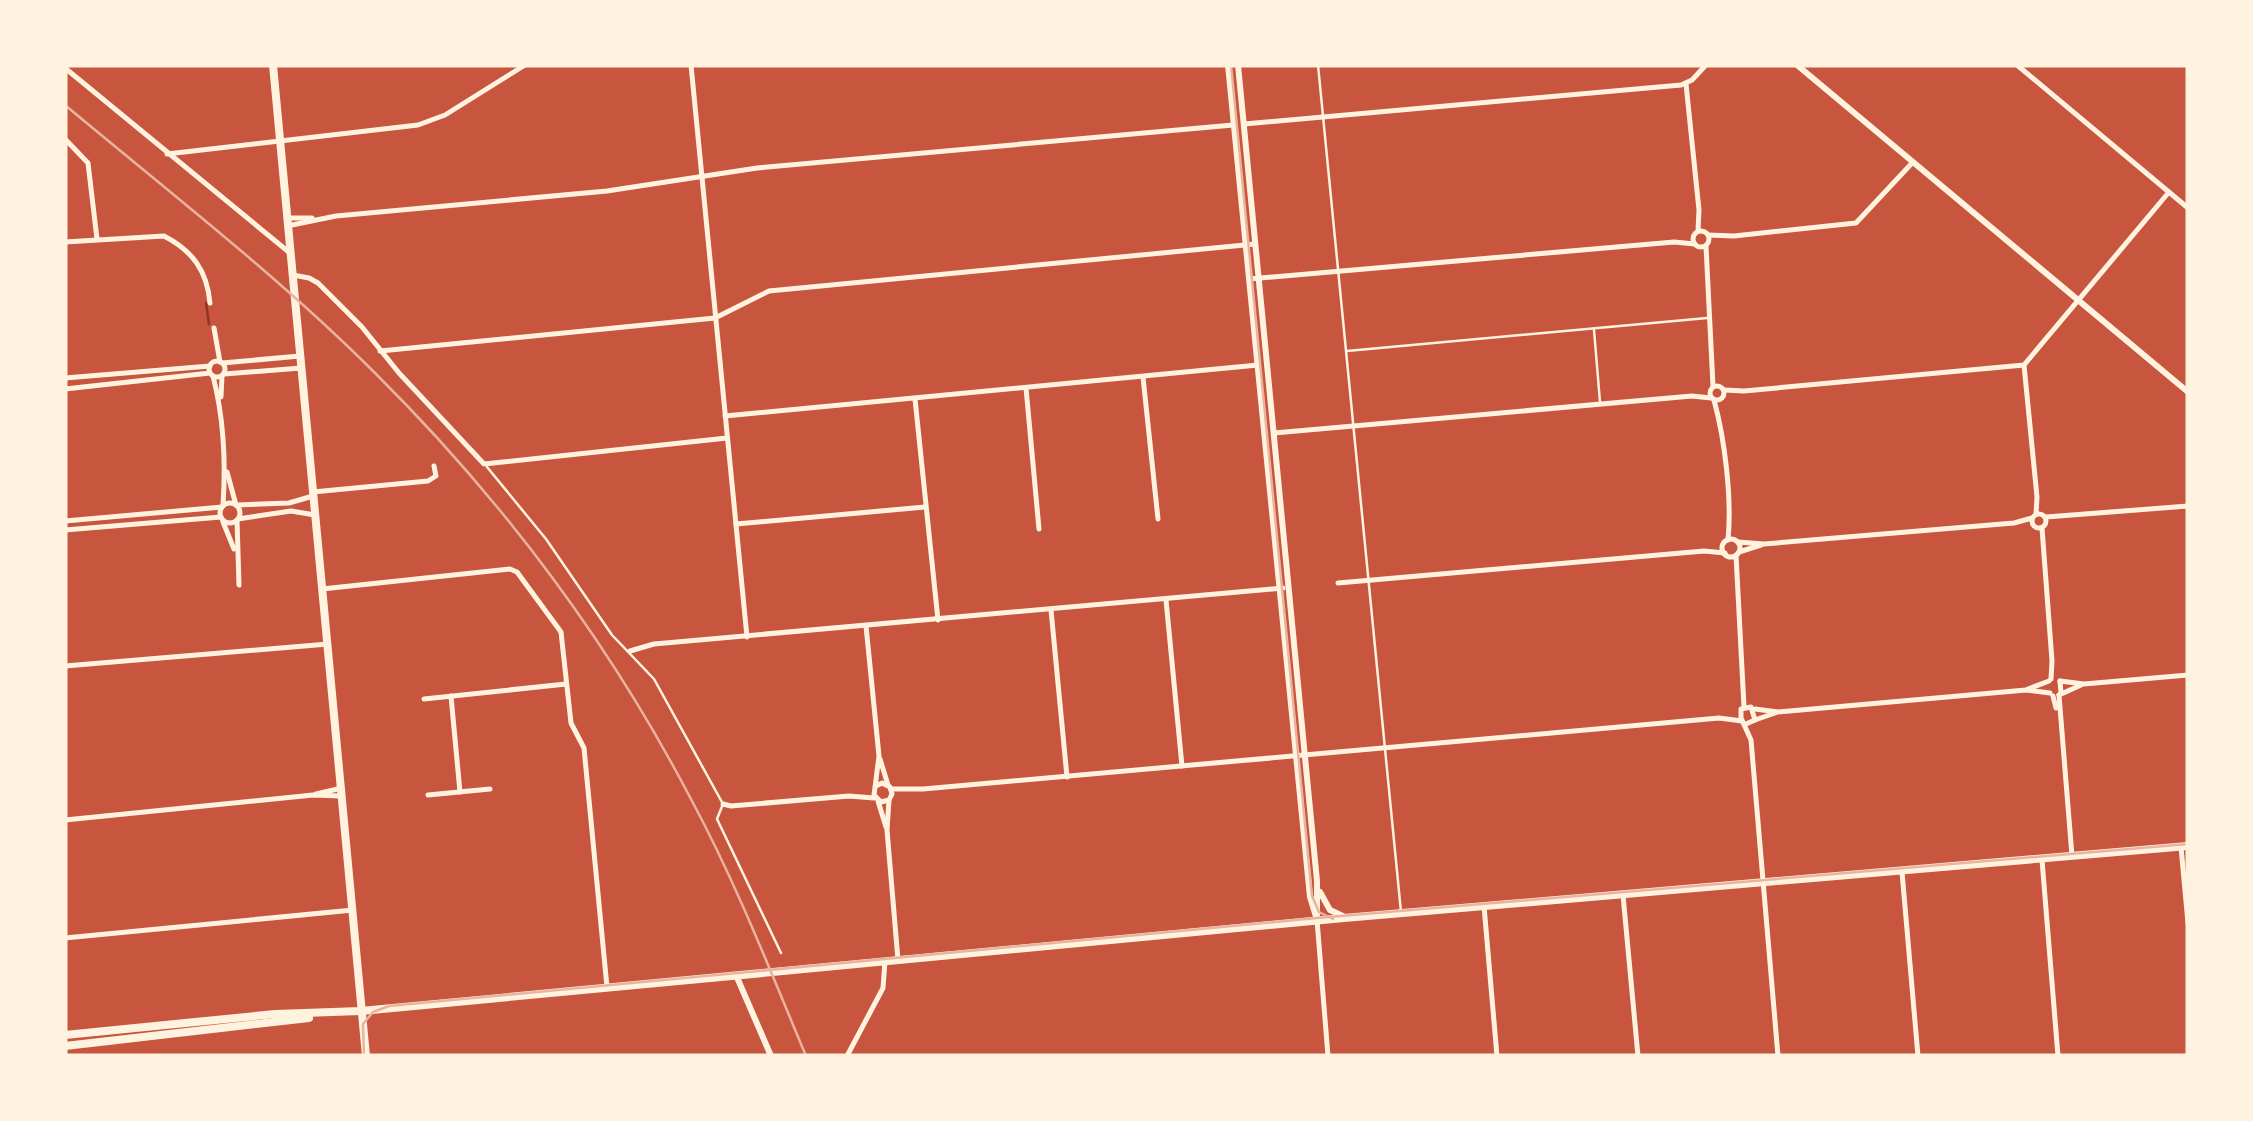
<svg xmlns="http://www.w3.org/2000/svg" width="2253" height="1121" font-family="'Varela Round',sans-serif">
<style>
.lines{fill:none;stroke-linecap:round;stroke-linejoin:round}
.stream{stroke:#8f3625;stroke-width:2.5}
.service{stroke:#fff3e0;stroke-width:2.5}
.minor{stroke:#fff3e0;stroke-width:5}
.tertiary{stroke:#fff3e0;stroke-width:6}
.secondary{stroke:#fff3e0;stroke-width:6}
.primary{stroke:#fff3e0;stroke-width:8}
.tram{stroke:#e9b49f;stroke-width:2.5}
.rail{stroke:#e9b49f;stroke-width:2.5}
</style>
<rect width="100%" height="100%" fill="#c8553d"/>
<g class="lines">
<polyline class="stream" points="206,303 209,324"/>
<g class="service">
<polyline points="1318,65 1401,912"/>
<polyline points="1594,330 1600,402"/>
<polyline points="1347,351 1707,318"/>
<polyline points="487,467 546,539 612,635 654,679 723,804 717,819 781,953"/>
</g>
<g class="minor">
<polyline points="691,65 747,637"/>
<polyline points="2017,65 2188,208"/>
<polyline points="65,68 290,253"/>
<polyline points="1686,84 1699,210 1698,231"/>
<polyline points="1244,124 1681,85 1692,80 1706,65"/>
<polyline points="65,139 88,163 97,239"/>
<polyline points="167,154 418,125 445,115 525,65"/>
<polyline points="288,218 312,218"/>
<polyline points="287,226 336,216 607,191 757,168 1233,125"/>
<circle cx="1701" cy="239" r="8"/>
<polyline points="1708,235 1734,236 1856,223 1913,162"/>
<path d="M65,242L164,236C193,251 207,271 210,303"/>
<polyline points="1706,246 1713,386"/>
<polyline points="293,275 309,278 318,283 362,327 399,373 484,464 727,438"/>
<polyline points="1249,279 1674,242 1695,244"/>
<polyline points="214,328 220,362"/>
<polyline points="380,351 715,318 769,291 1255,244"/>
<circle cx="217" cy="369" r="8"/>
<polyline points="222,363 300,356"/>
<polyline points="2024,365 2037,497 2036,514"/>
<polyline points="224,374 301,368"/>
<path d="M213,376C224,419 226,461 223,505"/>
<polyline points="1143,377 1158,519"/>
<polyline points="65,378 210,366"/>
<circle cx="1717" cy="393" r="7"/>
<polyline points="1026,388 1039,529"/>
<polyline points="65,389 210,373"/>
<polyline points="1724,390 1744,391 2024,365 2169,192"/>
<polyline points="221,397 222,376"/>
<polyline points="915,399 938,620"/>
<path d="M1714,400C1725,440 1732,499 1728,540"/>
<polyline points="725,416 1258,365"/>
<polyline points="1274,433 1692,396 1711,398"/>
<polyline points="227,472 236,505"/>
<polyline points="313,492 428,481 436,476 434,466"/>
<circle cx="230" cy="513" r="10"/>
<polyline points="237,505 289,503 313,496"/>
<circle cx="2039" cy="521" r="7"/>
<polyline points="2046,517 2188,506"/>
<polyline points="238,519 291,511 315,515"/>
<polyline points="237,520 239,585"/>
<polyline points="65,521 222,507"/>
<polyline points="223,522 234,549"/>
<polyline points="736,524 925,507"/>
<polyline points="2042,528 2052,661 2051,679"/>
<polyline points="65,530 221,517"/>
<circle cx="1731" cy="548" r="9"/>
<polyline points="1738,542 1764,544 2014,523 2032,518"/>
<polyline points="1739,552 1761,545"/>
<polyline points="1736,555 1744,707"/>
<polyline points="1338,583 1704,551 1725,553"/>
<polyline points="322,589 510,569 517,572 561,632 571,723 584,748 607,987"/>
<polyline points="1166,600 1182,766"/>
<polyline points="1051,610 1067,777"/>
<polyline points="866,626 879,756 874,795 881,802 889,800 892,794 890,787 882,783 876,786"/>
<polyline points="630,651 654,644 1283,588"/>
<polyline points="65,666 328,644"/>
<polyline points="2060,681 2084,684 2188,675"/>
<polyline points="2060,681 2061,693"/>
<polyline points="2028,689 2049,681"/>
<polyline points="2059,695 2072,856"/>
<polyline points="2059,695 2081,685"/>
<polyline points="451,696 460,792"/>
<polyline points="2053,696 2056,708"/>
<polyline points="424,699 566,684"/>
<polyline points="1755,709 1778,712 2026,690 2050,693"/>
<polyline points="1755,720 1775,713"/>
<polyline points="1746,724 1755,720 1751,707 1741,709 1741,718 1751,740 1778,1056"/>
<polyline points="880,759 888,785"/>
<polyline points="891,789 923,789 1719,718 1742,721"/>
<polyline points="316,794 342,788"/>
<polyline points="428,795 490,789"/>
<polyline points="889,800 887,830 898,960"/>
<polyline points="878,801 886,827"/>
<polyline points="723,804 731,806 849,796 874,798"/>
<polyline points="65,820 313,795 341,796"/>
<polyline points="2181,847 2188,923"/>
<polyline points="2042,860 2058,1056"/>
<polyline points="1902,872 1918,1056"/>
<polyline points="1623,895 1638,1056"/>
<polyline points="1484,906 1497,1056"/>
<polyline points="1317,920 1328,1056"/>
<polyline points="65,938 353,910"/>
<polyline points="847,1056 883,988 885,961"/>
</g>
<g class="tertiary">
<polyline points="1228,65 1310,897 1317,920"/>
<polyline points="1238,65 1317,881 1317,915"/>
<polyline points="1320,892 1330,910 1345,917"/>
<polyline points="736,975 771,1056"/>
</g>
<polyline class="secondary" points="1797,65 2188,392"/>
<g class="primary">
<polyline points="273,65 366,1056"/>
<polyline points="65,1035 275,1014 361,1011 1344,918 2188,846"/>
<polyline points="65,1046 309,1018"/>
</g>
<g class="tram">
<polyline points="1231,65 1312,896 1319,912 1333,919"/>
<polyline points="364,1056 363,1024 373,1012 389,1006 1317,918 2188,844"/>
</g>
<path class="rail" d="M65,105C169,192 278,276 374,372C501,498 609,642 692,801C736,883 770,970 806,1056"/>
</g>
<rect width="2253" height="1121" fill="none" stroke="#fff3e0" stroke-width="135"/>
</svg>
